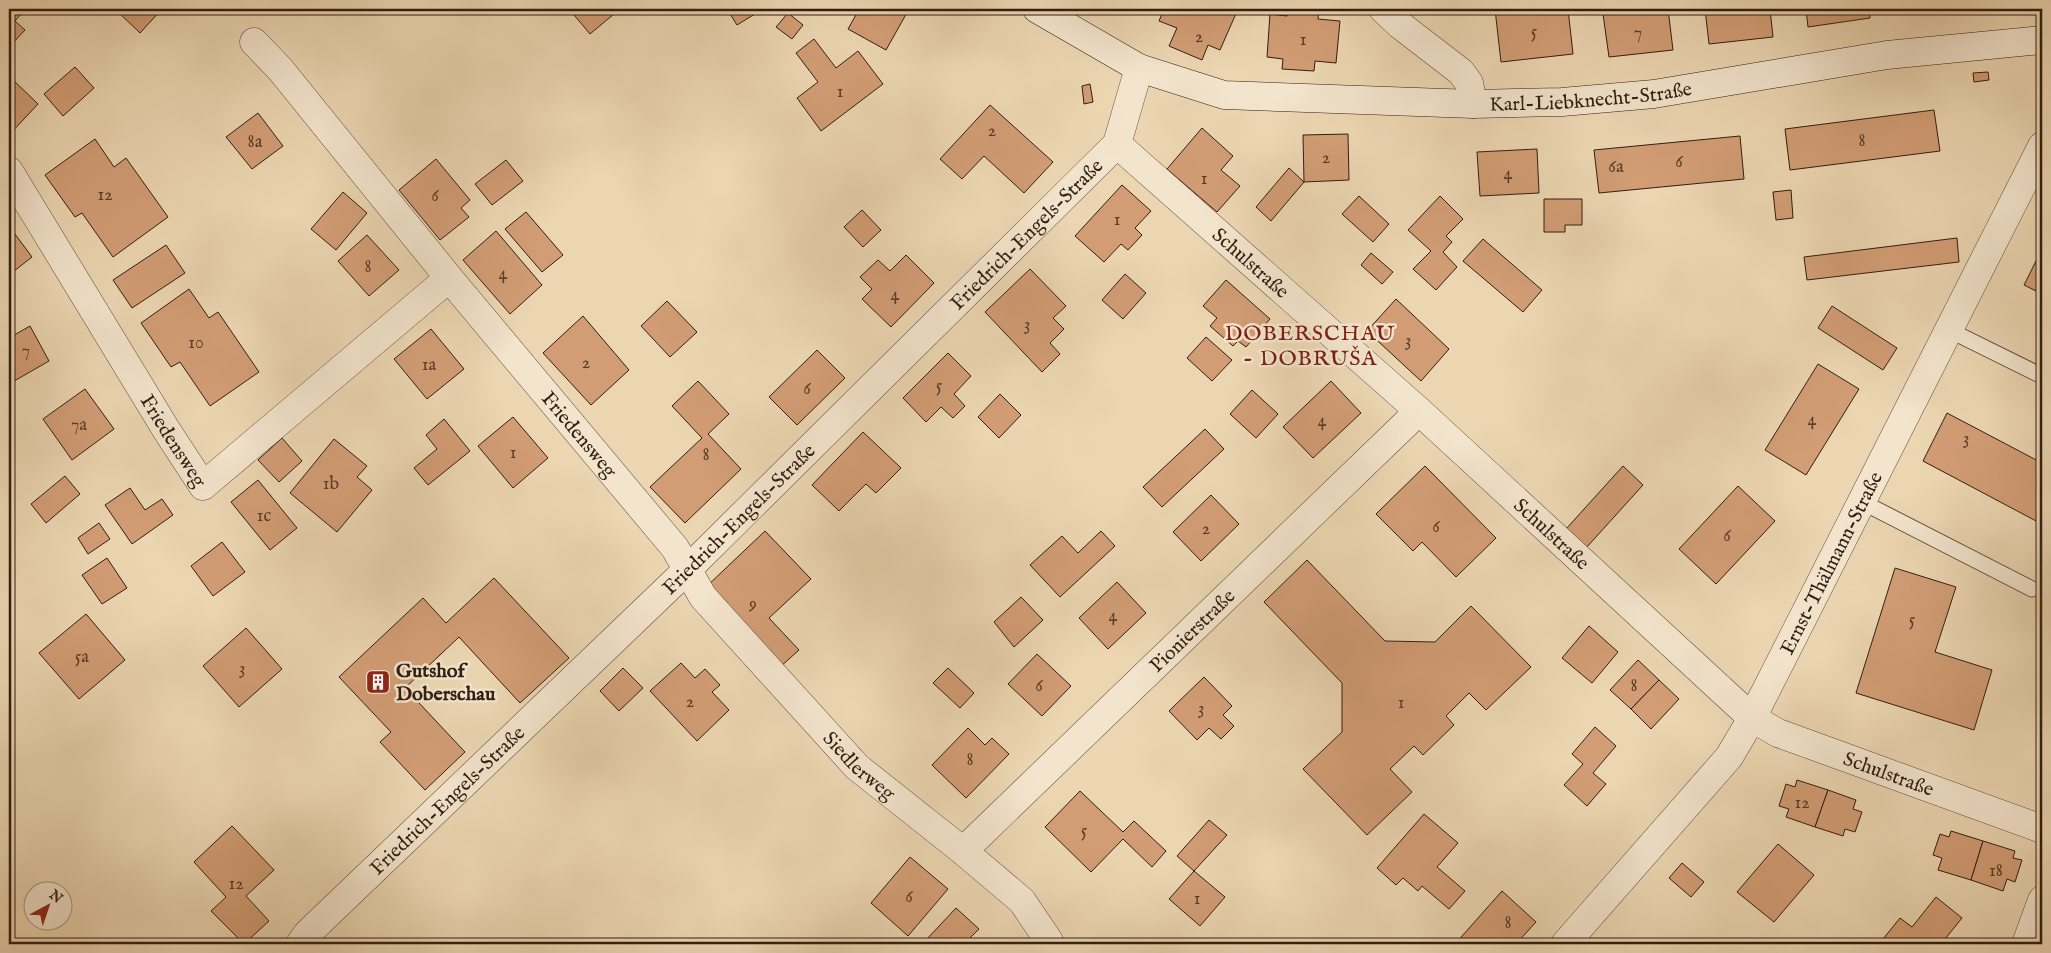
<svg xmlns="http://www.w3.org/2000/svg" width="2051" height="953" font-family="'IM FELL English',serif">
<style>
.building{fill:#d29d75;stroke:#311e11}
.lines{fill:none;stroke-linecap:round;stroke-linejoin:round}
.lane-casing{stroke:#604c39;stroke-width:17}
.street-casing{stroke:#604c39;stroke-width:29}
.secondary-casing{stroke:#311e11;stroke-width:29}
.lane{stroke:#f3e4cd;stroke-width:15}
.street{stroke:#f3e4cd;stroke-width:28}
.secondary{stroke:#f3e4cd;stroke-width:28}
.labels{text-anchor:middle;stroke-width:5;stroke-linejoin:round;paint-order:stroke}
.number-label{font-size:18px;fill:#593e2a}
.street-label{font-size:20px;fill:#311e11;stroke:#f3e4cd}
.poi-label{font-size:20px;font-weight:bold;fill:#311e11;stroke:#f3e4cd;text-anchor:start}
.quarter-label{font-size:22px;letter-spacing:1px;fill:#7a1f14;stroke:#f3e4cd}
</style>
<rect width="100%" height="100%" fill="#ecd6b2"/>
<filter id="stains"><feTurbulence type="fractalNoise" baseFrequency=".004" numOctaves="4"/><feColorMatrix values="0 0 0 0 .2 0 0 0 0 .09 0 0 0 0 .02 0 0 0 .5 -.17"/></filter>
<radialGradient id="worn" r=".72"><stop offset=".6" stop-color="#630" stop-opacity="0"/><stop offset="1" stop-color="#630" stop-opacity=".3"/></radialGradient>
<g class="building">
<polygon points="9,9 25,9 15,21 25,30 11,45 9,43"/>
<polygon points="118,9 162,9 140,33 116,10"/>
<polygon points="569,9 620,9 590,34"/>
<polygon points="727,9 763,9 737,25"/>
<polygon points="849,9 909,9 886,50 848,29 857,13"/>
<polygon points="1164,9 1238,9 1220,50 1208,45 1202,60 1169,46 1177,28 1159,21"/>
<polygon points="1288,9 1319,9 1318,19 1340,21 1336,63 1315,61 1314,71 1282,69 1283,59 1267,57 1270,14 1287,16"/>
<polygon points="1495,9 1568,9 1573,54 1501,62"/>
<polygon points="1649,9 1668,9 1673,50 1609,57 1603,14"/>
<polygon points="1705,9 1770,9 1773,37 1709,44"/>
<polygon points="1806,9 1869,9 1870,18 1808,27"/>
<polygon points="788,13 803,25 792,39 776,27"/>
<polygon points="814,39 836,68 858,51 883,84 821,131 797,98 818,82 796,53"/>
<polygon points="75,67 94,88 63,116 44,94"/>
<polygon points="1988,72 1989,80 1974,82 1973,73"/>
<polygon points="9,76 38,104 9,135"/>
<polygon points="1090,84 1093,102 1084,104 1082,86"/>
<polygon points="990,105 1053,162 1024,193 984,156 962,179 940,159"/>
<polygon points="1934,110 1940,151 1790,170 1785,129"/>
<polygon points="258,113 283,146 252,169 226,137"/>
<polygon points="1202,128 1233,156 1221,170 1240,186 1217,212 1167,169"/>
<polygon points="1348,134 1349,180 1304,182 1303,135"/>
<polygon points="1740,136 1744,179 1599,193 1594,150"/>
<polygon points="95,139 114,167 126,158 168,217 113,257 82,213 75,217 45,175"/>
<polygon points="1537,149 1539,193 1480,196 1477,152"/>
<polygon points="436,159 470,200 461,208 469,217 440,240 399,190"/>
<polygon points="506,160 523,181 492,205 475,184"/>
<polygon points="1289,168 1304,182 1271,221 1256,207"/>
<polygon points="1122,185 1151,211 1135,228 1142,235 1128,250 1121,244 1104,262 1075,236"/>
<polygon points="1791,190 1793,218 1776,220 1773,192"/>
<polygon points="343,192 367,213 336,250 311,229"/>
<polygon points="1359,196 1389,224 1373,242 1342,214"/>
<polygon points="1440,196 1463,219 1446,236 1452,242 1443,252 1457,267 1436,290 1413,269 1431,251 1408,230"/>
<polygon points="1544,199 1582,199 1582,225 1565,225 1565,232 1544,232"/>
<polygon points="862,210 881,230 863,247 844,227"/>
<polygon points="526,212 563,255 542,272 505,229"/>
<polygon points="12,230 32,257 9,275 9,232"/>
<polygon points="496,231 542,285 510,314 463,260"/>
<polygon points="367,235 399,270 369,296 338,261"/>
<polygon points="1957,238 1959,262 1807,280 1804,257"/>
<polygon points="1483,239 1542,290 1523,312 1463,261"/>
<polygon points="166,245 185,273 132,308 113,280"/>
<polygon points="2042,249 2042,294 2024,285"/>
<polygon points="1371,253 1393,272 1382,284 1361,265"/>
<polygon points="906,255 934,283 891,327 862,299 872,289 860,277 878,260 890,271"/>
<polygon points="1030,269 1066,306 1053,318 1064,329 1050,343 1060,354 1042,372 985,312"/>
<polygon points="1125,274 1146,293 1123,319 1102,300"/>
<polygon points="1226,280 1270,319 1246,347 1238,341 1233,346 1210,326 1217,318 1203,306"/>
<polygon points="189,289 209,318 218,312 259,372 210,406 180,362 171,367 141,323"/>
<polygon points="1396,299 1449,349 1421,381 1367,331"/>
<polygon points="667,301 697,332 670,357 641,326"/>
<polygon points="1832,306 1897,348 1883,370 1818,328"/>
<polygon points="583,316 629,370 591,405 543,353"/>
<polygon points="30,326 49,361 9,384 9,338"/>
<polygon points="431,329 464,369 427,399 394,359"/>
<polygon points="1206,337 1232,360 1212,381 1187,358"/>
<polygon points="817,350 845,378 797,425 769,397"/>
<polygon points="948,353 971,376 954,394 965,406 953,418 941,407 926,422 903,398"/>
<polygon points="1818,364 1859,389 1806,475 1765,450"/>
<polygon points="698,381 729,414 708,434 741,469 685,523 650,487 702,438 672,406"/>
<polygon points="1331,381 1361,413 1313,458 1283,427"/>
<polygon points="85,389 114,429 72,460 43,419"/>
<polygon points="1252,390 1278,414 1256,438 1230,414"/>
<polygon points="1000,394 1021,415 999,438 978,417"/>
<polygon points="1947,413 2042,463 2042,515 2038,522 1923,461"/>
<polygon points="513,417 548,458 513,488 478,446"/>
<polygon points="444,419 470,451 428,485 414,468 437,449 426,435"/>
<polygon points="1205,429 1224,449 1162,507 1143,487"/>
<polygon points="863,432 901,468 876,493 866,484 839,511 812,485"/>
<polygon points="282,438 302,461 279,482 258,460"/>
<polygon points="334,439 367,466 357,477 372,490 337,532 290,493"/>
<polygon points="1425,466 1496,538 1456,577 1422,542 1413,551 1376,514"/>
<polygon points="1623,466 1643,485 1586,548 1566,529"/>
<polygon points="65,476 80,494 46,523 31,504"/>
<polygon points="258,480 297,528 270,550 231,502"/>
<polygon points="1738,486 1775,521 1716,584 1679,549"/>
<polygon points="130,488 145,510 162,499 173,515 132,544 105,505"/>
<polygon points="1211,495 1239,524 1201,561 1173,532"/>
<polygon points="99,523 110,539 88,554 78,538"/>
<polygon points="765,531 811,579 769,618 799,650 780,667 706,587"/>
<polygon points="1101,531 1115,546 1060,597 1030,565 1062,536 1078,553"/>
<polygon points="222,542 245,572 213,596 191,566"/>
<polygon points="107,558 127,588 102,604 82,575"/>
<polygon points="1307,560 1385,641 1435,642 1471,606 1531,667 1486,710 1469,693 1446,716 1454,725 1423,755 1414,746 1390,769 1412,792 1367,835 1303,769 1342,732 1342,683 1264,602"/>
<polygon points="1895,568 1956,587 1935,652 1992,670 1974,730 1856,693"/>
<polygon points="494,578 569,658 520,703 459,637 405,688 465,752 425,790 380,742 391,732 339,677 423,598 446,623"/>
<polygon points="1117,582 1146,613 1108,649 1079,618"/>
<polygon points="1021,597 1043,620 1014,647 994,622"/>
<polygon points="86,614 125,660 79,699 39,653"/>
<polygon points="1589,626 1618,652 1592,683 1562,658"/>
<polygon points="246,628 282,669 239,707 203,666"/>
<polygon points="1037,654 1071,686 1042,716 1008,684"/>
<polygon points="1638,660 1659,680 1631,709 1610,690"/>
<polygon points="681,663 695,678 705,669 720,685 712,692 729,710 697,741 650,691"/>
<polygon points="623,668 643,688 619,711 600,691"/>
<polygon points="948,668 974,693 960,708 933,683"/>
<polygon points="1204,677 1232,706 1223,715 1234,726 1221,739 1209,728 1197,740 1169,711"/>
<polygon points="1659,680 1679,699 1651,729 1631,709"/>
<polygon points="1595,727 1616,746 1593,773 1606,784 1587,806 1564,785 1583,764 1572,754"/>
<polygon points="968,728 985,745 992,738 1009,754 966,798 932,765"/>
<polygon points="1797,780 1828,790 1815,827 1786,817 1789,809 1779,806 1786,784 1795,787"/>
<polygon points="1828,790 1856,800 1853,809 1862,812 1855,832 1845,829 1843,836 1815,827"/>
<polygon points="1080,791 1123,832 1134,821 1166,851 1152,867 1123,839 1091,872 1045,827"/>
<polygon points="1424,814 1458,843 1437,867 1465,891 1449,909 1422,886 1418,891 1403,878 1396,885 1377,868"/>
<polygon points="1209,820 1227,835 1194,871 1177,856"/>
<polygon points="232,826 274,870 246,896 269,921 244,944 211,911 226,897 194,862"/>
<polygon points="1951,831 1983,841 1971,880 1938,870 1942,858 1933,855 1940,834 1949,837"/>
<polygon points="1983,841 2015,851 2013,858 2022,860 2015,882 2007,879 2003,891 1971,880"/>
<polygon points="1778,844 1814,875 1774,922 1737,892"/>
<polygon points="910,857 948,889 908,936 871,903"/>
<polygon points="1682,863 1704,882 1691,897 1669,878"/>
<polygon points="1194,871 1225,897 1200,926 1169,899"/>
<polygon points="1502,891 1536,922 1516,944 1455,944"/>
<polygon points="1936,897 1962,918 1941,944 1937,944 1928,938 1923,944 1879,944 1900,918 1912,927"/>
<polygon points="956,908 979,929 964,944 929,944 925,941"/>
</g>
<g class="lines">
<defs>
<g id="lane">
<polyline points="1949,330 2042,376"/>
<polyline points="1862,502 2032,589"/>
</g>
<g id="street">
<polyline points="1383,9 1400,25 1461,72 1469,83 1473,104"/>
<path id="s1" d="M254,42L280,69L449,278L675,548L703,597L857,767L963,851L1022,901L1049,941V944"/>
<path id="s2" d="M1117,144L1419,411L1752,718L1778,733L2042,829"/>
<path id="s3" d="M9,171L167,431L203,486L449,278"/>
<path id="s4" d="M963,851L1419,411"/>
<path id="s5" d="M300,944L307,934L688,569L1117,144L1139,68"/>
<path id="s6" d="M1565,944L1729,757L1752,718L2042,146"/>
<polyline points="2026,944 2042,900"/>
</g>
<g id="secondary">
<path id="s7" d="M1037,9L1139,68L1224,95L1473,104L1562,102L1654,94L1887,55L2042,40"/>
</g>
</defs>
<use href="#lane" class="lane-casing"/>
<use href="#street" class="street-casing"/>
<use href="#secondary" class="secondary-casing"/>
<use href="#lane" class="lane"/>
<use href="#street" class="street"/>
<use href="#secondary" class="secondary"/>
</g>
<defs>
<symbol id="building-square" viewBox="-11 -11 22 22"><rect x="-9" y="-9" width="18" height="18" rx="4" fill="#8f2418" stroke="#f3e4cd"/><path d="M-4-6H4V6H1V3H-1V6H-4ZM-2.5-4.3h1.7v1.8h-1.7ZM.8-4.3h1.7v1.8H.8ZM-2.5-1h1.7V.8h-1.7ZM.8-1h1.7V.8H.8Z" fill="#fff"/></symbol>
</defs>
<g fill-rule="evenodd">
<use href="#building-square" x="364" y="668" width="28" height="28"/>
</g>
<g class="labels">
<g class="number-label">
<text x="1534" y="37">5</text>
<text x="1638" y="38">7</text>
<text x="1199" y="42">2</text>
<text x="1303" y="45">1</text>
<text x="840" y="97">1</text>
<text x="992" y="136">2</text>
<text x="1862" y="146">8</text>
<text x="255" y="147">8a</text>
<text x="1326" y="163">2</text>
<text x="1679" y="167">6</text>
<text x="1616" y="172">6a</text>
<text x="1508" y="179">4</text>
<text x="1204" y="184">1</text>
<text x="105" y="200">12</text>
<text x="435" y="201">6</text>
<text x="1117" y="225">1</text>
<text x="368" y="272">8</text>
<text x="503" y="279">4</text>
<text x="895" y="300">4</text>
<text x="1027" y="330">3</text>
<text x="1408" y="346">3</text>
<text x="196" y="348">10</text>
<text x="26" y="356">7</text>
<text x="586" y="368">2</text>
<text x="429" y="370">1a</text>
<text x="939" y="391">5</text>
<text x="807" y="394">6</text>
<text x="1812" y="425">4</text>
<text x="1322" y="426">4</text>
<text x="79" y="430">7a</text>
<text x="1966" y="444">3</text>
<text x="513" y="458">1</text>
<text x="706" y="460">8</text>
<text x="331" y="489">1b</text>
<text x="264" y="521">1c</text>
<text x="1436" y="532">6</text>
<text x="1206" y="534">2</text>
<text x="1727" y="541">6</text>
<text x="753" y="609">9</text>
<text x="1113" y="621">4</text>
<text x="1912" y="625">5</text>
<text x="82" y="662">5a</text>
<text x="242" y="674">3</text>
<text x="1039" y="691">6</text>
<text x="1634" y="691">8</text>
<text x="690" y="707">2</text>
<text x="1401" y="708">1</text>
<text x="1201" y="714">3</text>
<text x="970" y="765">8</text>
<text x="1802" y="808">12</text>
<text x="1084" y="836">5</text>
<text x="1996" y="876">18</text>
<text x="236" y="889">12</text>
<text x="909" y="902">6</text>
<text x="1197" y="904">1</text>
<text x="1508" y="928">8</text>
</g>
<g class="street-label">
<text dy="7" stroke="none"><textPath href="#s7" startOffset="574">Karl-Liebknecht-Straße</textPath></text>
<text dy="7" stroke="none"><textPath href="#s5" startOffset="1016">Friedrich-Engels-Straße</textPath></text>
<text dy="7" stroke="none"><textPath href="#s2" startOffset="179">Schulstraße</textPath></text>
<text dy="7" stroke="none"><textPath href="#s3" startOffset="316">Friedensweg</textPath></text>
<text dy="7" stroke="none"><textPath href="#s1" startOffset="510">Friedensweg</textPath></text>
<text dy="7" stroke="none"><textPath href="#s5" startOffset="611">Friedrich-Engels-Straße</textPath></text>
<text dy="7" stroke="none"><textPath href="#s2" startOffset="584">Schulstraße</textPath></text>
<text dy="7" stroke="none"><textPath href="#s6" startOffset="468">Ernst-Thälmann-Straße</textPath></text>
<text dy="7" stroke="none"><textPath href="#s4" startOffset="318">Pionierstraße</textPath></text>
<text dy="7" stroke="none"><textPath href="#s1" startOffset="945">Siedlerweg</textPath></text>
<text dy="7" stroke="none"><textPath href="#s2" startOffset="1004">Schulstraße</textPath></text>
<text dy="7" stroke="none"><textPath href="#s5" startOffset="206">Friedrich-Engels-Straße</textPath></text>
</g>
<g class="poi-label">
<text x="396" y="677">Gutshof<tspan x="396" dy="23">Doberschau</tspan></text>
</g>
<g class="quarter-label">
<text x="1310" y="340">DOBERSCHAU<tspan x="1310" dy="25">- DOBRUŠA</tspan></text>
</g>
</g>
<rect width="2051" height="953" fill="none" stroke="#ecd6b2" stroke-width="30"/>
<rect x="10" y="10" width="2031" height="933" fill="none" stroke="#311e11" stroke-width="2.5"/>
<rect x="15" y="15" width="2021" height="923" fill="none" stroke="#311e11"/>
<g transform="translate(48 906) rotate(40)"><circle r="24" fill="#f3e4cd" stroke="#a59582"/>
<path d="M0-4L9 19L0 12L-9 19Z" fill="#8f2418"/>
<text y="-8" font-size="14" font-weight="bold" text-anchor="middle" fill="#311e11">N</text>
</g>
<rect width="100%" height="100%" filter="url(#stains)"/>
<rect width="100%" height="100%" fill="url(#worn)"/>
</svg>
